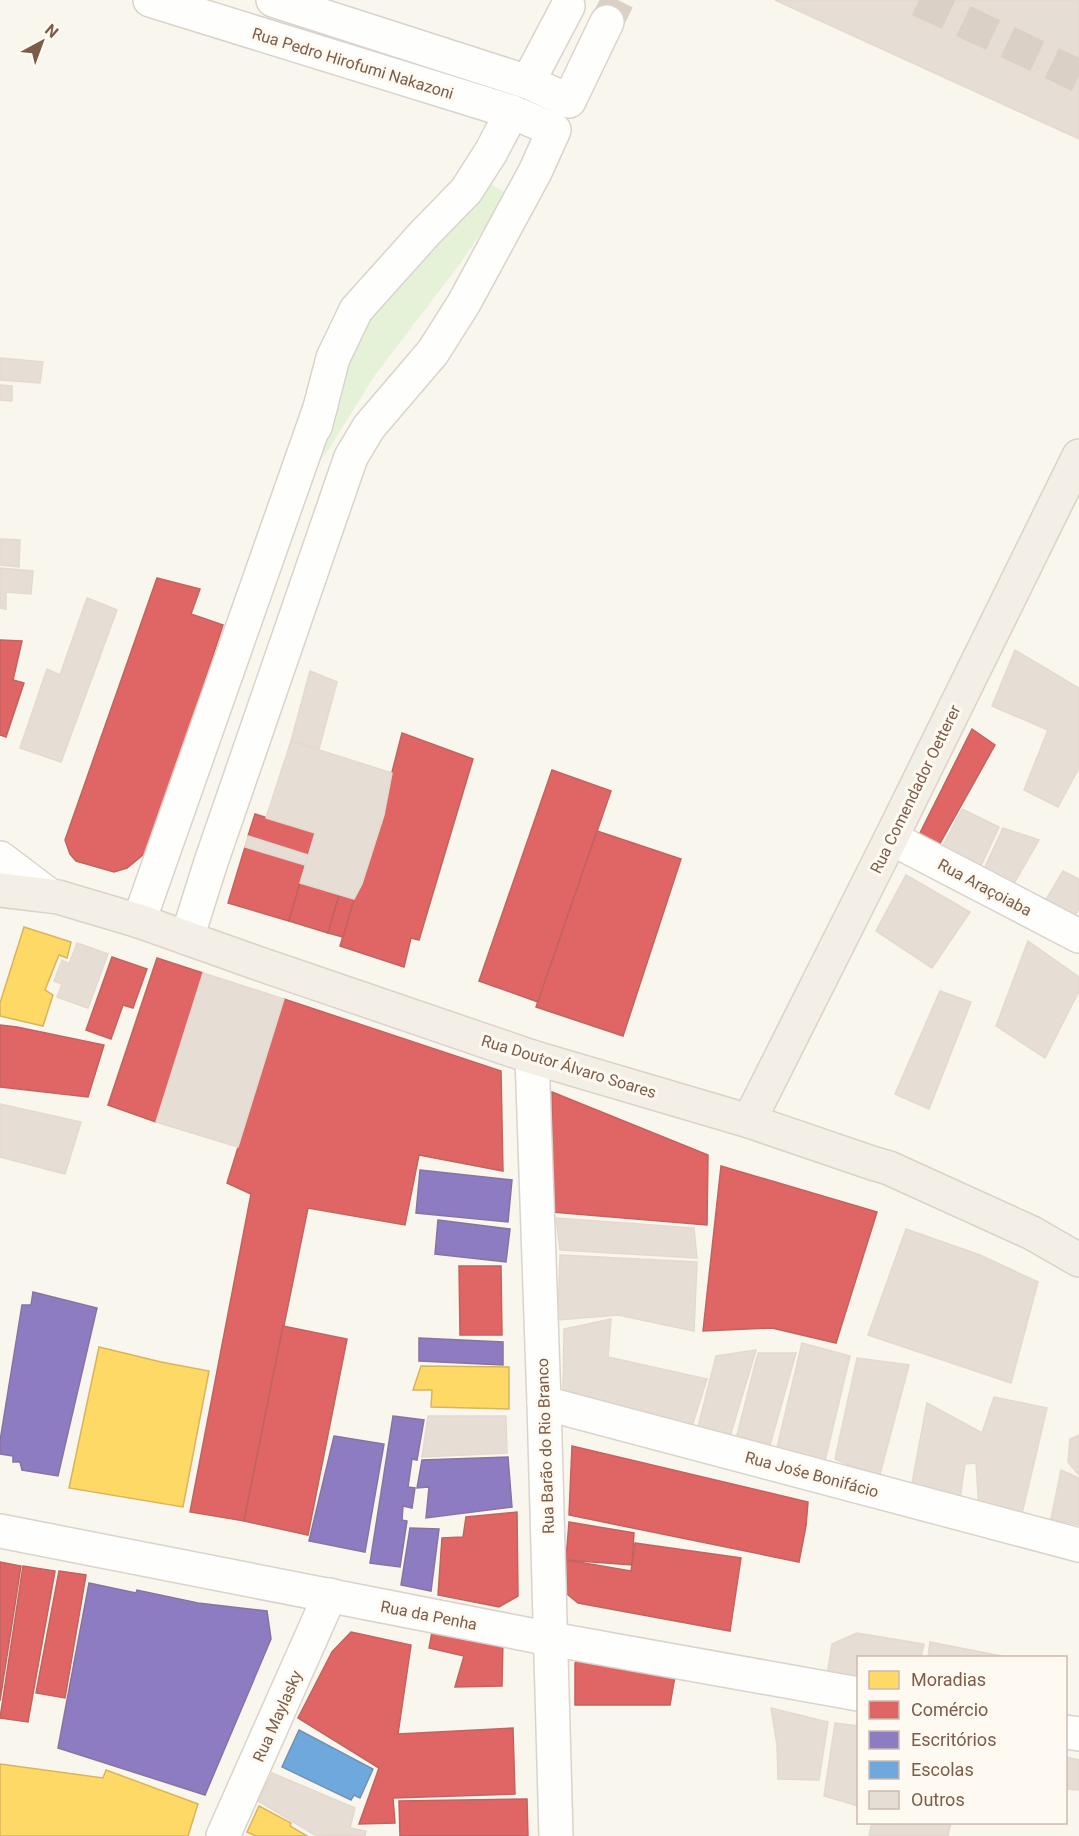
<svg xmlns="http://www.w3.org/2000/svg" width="1079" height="1836" font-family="Roboto,sans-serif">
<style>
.green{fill:#e5f2d7}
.homes{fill:#ffd966;stroke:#d8b45d;stroke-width:1.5}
.shops{fill:#e06666;stroke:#c2635d;stroke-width:1.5}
.offices{fill:#8e7cc3;stroke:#89739e;stroke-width:1.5}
.schools{fill:#6fa8dc;stroke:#7392b0;stroke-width:1.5}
.building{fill:#e6ded5;stroke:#e4d9cf;stroke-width:1.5}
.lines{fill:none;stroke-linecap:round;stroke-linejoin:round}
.minor-tunnel{stroke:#dad0c5;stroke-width:33;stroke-dasharray:33 16;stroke-linecap:butt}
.minor-casing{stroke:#dad3cc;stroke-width:36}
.major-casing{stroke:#dbd2ca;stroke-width:36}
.minor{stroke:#fefefc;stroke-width:33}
.major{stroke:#f4efe6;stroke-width:33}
.labels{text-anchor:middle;stroke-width:6;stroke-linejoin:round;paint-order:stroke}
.street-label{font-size:16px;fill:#7c5d49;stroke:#fffaf1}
</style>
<rect width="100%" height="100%" fill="#f9f6ee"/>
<polygon class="green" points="489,183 507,194 462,261 375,375 327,452 313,470 354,330"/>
<g class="homes">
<polygon points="24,927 71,942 67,958 59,955 45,990 53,995 43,1026 0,1016 0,1003"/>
<polygon points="99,1347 161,1362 209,1371 183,1507 69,1488"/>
<polygon points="421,1366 509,1367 509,1409 431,1407 432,1390 413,1390"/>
<polygon points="0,1764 103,1778 106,1770 198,1804 188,1836 0,1836"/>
<polygon points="259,1806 291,1823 290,1826 307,1836 256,1836 247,1832"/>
</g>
<g class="shops">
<polygon points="157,578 200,589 191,614 223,625 150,849 127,868 114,872 76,861 70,854 65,840"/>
<polygon points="0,640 22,641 13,680 24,683 6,737 0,735"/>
<polygon points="972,729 995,745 938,847 919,835"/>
<polygon points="402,733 473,759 419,940 411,938 404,967 340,946 355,896 362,884 384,815 390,780"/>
<polygon points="552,770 611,791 538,1002 479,981"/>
<polygon points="255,814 315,833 308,855 248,836"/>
<polygon points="597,831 681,859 623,1036 536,1007"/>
<polygon points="245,847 305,865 289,921 228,903"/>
<polygon points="300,883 339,895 328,933 289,921"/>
<polygon points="339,895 354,899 343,937 328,933"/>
<polygon points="112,957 147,969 133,1008 123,1005 111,1039 86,1030"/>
<polygon points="157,958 203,973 156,1122 108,1105"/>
<polygon points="284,999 501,1071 503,1171 419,1155 405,1225 308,1208 244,1521 190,1512 251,1194 227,1183"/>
<polygon points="0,1025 17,1027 104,1045 88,1097 0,1087"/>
<polygon points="552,1092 708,1155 707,1225 552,1212"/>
<polygon points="721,1166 877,1212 836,1343 772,1328 703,1331"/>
<polygon points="459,1266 501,1266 502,1335 460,1335"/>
<polygon points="283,1326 347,1339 308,1535 244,1521"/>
<polygon points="572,1446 808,1502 806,1526 799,1562 569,1515"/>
<polygon points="517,1512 518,1596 499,1607 438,1595 442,1538 463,1537 466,1517"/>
<polygon points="569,1522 634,1533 632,1565 566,1560"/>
<polygon points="635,1543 741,1558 730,1631 578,1603 567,1594 566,1560 631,1571"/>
<polygon points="0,1562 21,1566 0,1701"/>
<polygon points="23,1566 55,1571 28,1722 0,1718"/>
<polygon points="59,1571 86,1575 65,1698 36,1693"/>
<polygon points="433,1627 503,1639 502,1686 455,1687 464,1656 429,1648"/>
<polygon points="351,1632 411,1645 398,1734 513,1728 515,1794 393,1798 395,1823 359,1824 379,1768 298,1718 332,1652"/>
<polygon points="584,1654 675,1676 670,1705 575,1705 575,1663"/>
<polygon points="527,1799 528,1836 400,1836 399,1801"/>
</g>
<g class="offices">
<polygon points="420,1170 512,1180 508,1222 416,1213"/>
<polygon points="438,1220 510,1229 506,1262 435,1254"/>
<polygon points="33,1292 97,1308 58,1476 22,1470 20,1462 13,1462 13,1456 0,1454 0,1441 22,1305 31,1305"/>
<polygon points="419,1338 503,1342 503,1365 419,1361"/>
<polygon points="393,1416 424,1420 417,1460 412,1459 408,1487 415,1488 412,1508 403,1506 402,1520 407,1521 400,1567 370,1563"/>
<polygon points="334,1436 384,1444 365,1552 309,1541"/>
<polygon points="508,1457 512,1507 426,1518 429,1487 417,1488 422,1460"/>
<polygon points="410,1528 439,1529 431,1591 401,1585"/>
<polygon points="89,1583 136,1593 137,1590 198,1603 267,1611 271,1639 205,1795 58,1748"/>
</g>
<polygon class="schools" points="299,1730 373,1769 360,1798 354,1795 351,1800 282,1767"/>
<g class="building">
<polygon points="775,0 1079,0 1079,139"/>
<polygon points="0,358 43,362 40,383 0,380"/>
<polygon points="0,385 12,386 12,401 0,400"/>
<polygon points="0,539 20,540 19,567 0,565"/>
<polygon points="0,568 33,571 31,594 6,592 6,609 0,608"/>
<polygon points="87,598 117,610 61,762 20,748 47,669 60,675"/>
<polygon points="1015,650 1079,688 1079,768 1058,807 1024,790 1048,730 992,706"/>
<polygon points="310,671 337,682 319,749 291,741"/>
<polygon points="291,741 392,773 384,815 362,884 354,899 300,883 315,833 266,818"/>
<polygon points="962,809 999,827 980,868 942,848"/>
<polygon points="1003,828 1039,840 1012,887 985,867"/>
<polygon points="248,836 308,855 305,865 245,847"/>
<polygon points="1063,871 1079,879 1079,909 1074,917 1044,903"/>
<polygon points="906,875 970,912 932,968 876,931"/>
<polygon points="1028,941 1079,977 1079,991 1045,1058 996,1026"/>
<polygon points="77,943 108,954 88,1008 57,997 62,984 54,981 62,960 69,964"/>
<polygon points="203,973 284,999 238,1147 156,1122"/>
<polygon points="940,991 971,1002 929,1109 895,1094"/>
<polygon points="0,1104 81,1122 65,1174 0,1157"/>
<polygon points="556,1218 694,1228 697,1258 560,1250"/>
<polygon points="906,1229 980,1255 1038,1282 1011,1383 868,1335"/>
<polygon points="560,1255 697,1262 694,1331 618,1315 558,1320"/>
<polygon points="611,1319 608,1357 707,1379 692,1426 563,1395 564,1329"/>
<polygon points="802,1343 850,1356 825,1461 776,1452"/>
<polygon points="756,1350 728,1443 697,1431 716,1356"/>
<polygon points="758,1353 796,1353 770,1445 737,1435"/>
<polygon points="857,1358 909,1365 879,1478 835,1459"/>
<polygon points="994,1397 1047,1408 1020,1522 979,1509 976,1463 965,1464 959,1506 909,1487 916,1482 912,1483 927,1403 982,1433"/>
<polygon points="428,1416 506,1416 507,1453 422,1457"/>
<polygon points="1079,1435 1079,1475 1068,1462 1070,1439"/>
<polygon points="1061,1470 1079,1478 1079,1525 1051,1519"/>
<polygon points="857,1633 924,1644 921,1658 858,1658 858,1682 827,1676 832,1644"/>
<polygon points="930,1642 1012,1658 928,1658"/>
<polygon points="771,1708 828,1722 819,1780 778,1779 777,1745"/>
<polygon points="835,1723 858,1726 858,1806 824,1796"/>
<polygon points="1066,1757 1079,1760 1079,1790 1066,1789"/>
<polygon points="272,1773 355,1808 350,1828 366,1831 365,1836 315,1835 258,1801"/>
<polygon points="872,1822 951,1822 948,1836 869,1836"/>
</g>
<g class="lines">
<g class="minor-tunnel">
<polyline points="919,0 1079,76"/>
<polyline points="607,22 618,0"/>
</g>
<defs>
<g id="minor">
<polyline points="150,0 512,112 554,130 535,172 464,303 433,352 369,427 351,457 211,862 187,938"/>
<polyline points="273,0 528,82 569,101 607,22"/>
<polyline points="528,82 568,6"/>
<polyline points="315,427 333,358 356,310 425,233 466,191 491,152 512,112"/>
<polyline points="891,838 1079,936"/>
<polyline points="0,858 49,895"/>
<polyline points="139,921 321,405"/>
<polyline points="532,1057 544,1403 556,1836"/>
<polyline points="544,1403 1079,1545"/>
<polyline points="0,1531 551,1639 858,1694"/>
<polyline points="1066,1732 1079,1734"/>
<polyline points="223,1836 330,1595"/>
</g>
<g id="major">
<polyline points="0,890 58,897 139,921 257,963 532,1057 749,1121 872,1163 889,1168 1032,1233 1079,1260"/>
<polyline points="749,1121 891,838 1079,456"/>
</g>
</defs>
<use href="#minor" class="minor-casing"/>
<use href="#major" class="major-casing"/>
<use href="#minor" class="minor"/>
<use href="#major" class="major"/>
</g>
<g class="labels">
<g class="street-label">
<text transform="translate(353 63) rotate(17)" y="6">Rua Pedro Hirofumi Nakazoni</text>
<text transform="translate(915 789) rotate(-64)" y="6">Rua Comendador Oetterer</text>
<text transform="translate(985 887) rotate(28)" y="6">Rua Araçoiaba</text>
<text transform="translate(569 1066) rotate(17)" y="6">Rua Doutor Álvaro Soares</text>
<text transform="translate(545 1446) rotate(-92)" y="6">Rua Barão do Rio Branco</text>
<text transform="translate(812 1474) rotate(15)" y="6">Rua Jośe Bonifácio</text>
<text transform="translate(429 1615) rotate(11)" y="6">Rua da Penha</text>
<text transform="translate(277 1716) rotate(-66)" y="6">Rua Maylasky</text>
</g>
</g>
<rect x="857" y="1656" width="210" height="168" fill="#fffaf1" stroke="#cbbbae" stroke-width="1.5"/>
<rect x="869" y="1671" width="30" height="18" fill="#ffd966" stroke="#cbbbae" stroke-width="1.5"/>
<text x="911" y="1686" font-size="18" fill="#7c5d49">Moradias</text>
<rect x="869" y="1701" width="30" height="18" fill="#e06666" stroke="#cbbbae" stroke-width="1.5"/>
<text x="911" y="1716" font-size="18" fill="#7c5d49">Comércio</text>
<rect x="869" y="1731" width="30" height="18" fill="#8e7cc3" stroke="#cbbbae" stroke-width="1.5"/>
<text x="911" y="1746" font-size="18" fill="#7c5d49">Escritórios</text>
<rect x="869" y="1761" width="30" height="18" fill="#6fa8dc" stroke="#cbbbae" stroke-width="1.5"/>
<text x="911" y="1776" font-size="18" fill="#7c5d49">Escolas</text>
<rect x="869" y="1791" width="30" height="18" fill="#e6ded5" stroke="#cbbbae" stroke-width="1.5"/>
<text x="911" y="1806" font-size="18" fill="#7c5d49">Outros</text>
<g transform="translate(42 42) rotate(41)" stroke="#fffaf1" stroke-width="4.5" paint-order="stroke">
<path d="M0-4.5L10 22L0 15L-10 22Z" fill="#7c5d49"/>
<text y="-9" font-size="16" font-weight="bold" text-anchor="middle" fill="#7c5d49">N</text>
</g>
</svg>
